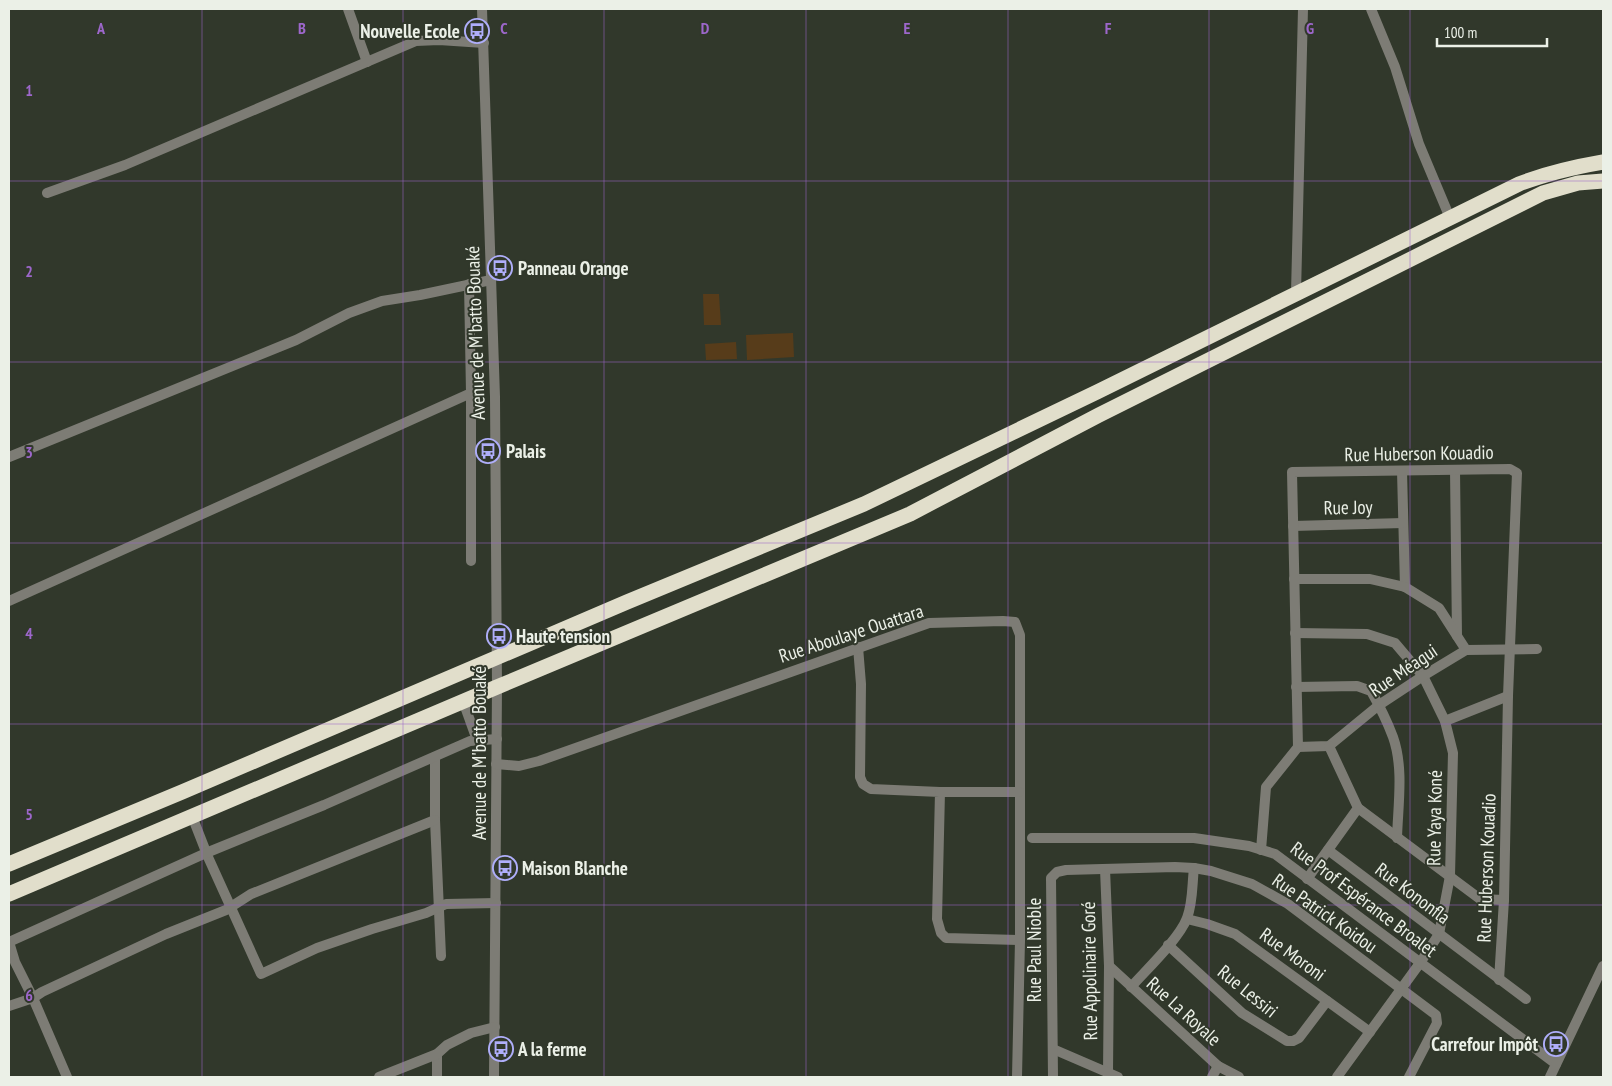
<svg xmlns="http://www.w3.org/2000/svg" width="1612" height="1086" font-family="'PT Sans Narrow',sans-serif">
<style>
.green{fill:#573c1a}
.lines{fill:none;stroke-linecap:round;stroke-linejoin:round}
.minor{stroke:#7d7c75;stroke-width:10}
.highway{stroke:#e1decb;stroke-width:15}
.grid{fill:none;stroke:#9d67cb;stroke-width:1;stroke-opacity:0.55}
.labels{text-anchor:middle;stroke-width:4;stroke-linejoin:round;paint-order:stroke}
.poi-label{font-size:19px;font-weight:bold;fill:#ebf0e7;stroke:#31382b;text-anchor:start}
.street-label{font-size:19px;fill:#ebf0e7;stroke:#31382b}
.grid-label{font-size:16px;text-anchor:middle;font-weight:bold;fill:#9d67cb;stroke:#31382b;stroke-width:4;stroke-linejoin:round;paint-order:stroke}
</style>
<rect width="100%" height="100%" fill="#31382b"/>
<g class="green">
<polygon points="703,294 719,294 721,325 704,325"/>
<polygon points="793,333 794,357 747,360 746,335"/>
<polygon points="736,342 737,359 706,360 705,344"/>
</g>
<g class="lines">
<g class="minor">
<polyline points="348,9 367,62"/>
<polyline points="482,9 495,397 497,687 494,1077"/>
<polyline points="1371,9 1395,67 1419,144 1450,218"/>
<polyline points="47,193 125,165 416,41 439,40 484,43"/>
<polyline points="469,284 471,393 471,561"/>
<polyline points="1296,293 1303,9"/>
<polyline points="9,457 296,340 349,313 382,301 420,295 491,280"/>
<polyline points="1455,470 1457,636"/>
<polyline points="1402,471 1405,587"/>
<polyline points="1293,526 1403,523"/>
<polyline points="1294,579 1370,579 1405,587 1439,608 1466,650"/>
<polyline points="9,601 471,393"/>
<polyline points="1295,633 1367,634 1395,643 1423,676 1445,721 1453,753 1450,876 1439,934 1420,963 1337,1077"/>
<polyline points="858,647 861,684 860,777 863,784 871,789 940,792 937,919 941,933 946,938 1020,940"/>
<path d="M1296,687L1357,686L1371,691C1379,705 1387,721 1393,737C1404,768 1398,805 1397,838"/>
<polyline points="463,701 477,740"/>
<polyline points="1445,721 1508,696"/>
<polyline points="1298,747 1329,746 1379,705 1423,676 1466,650 1537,649"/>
<polyline points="435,757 435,820 441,956"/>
<polyline points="496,764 519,766 539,761 929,623 1003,621 1015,622 1020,635 1020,940 1017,1077"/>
<polyline points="940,792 1019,792"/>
<polyline points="1358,808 1480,899 1504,900"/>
<polyline points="192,816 208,857 261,974 317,948 372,929 426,913 446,904 496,903"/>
<polyline points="1032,838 1194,838 1249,846 1275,854 1556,1064"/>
<polyline points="1261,850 1266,787 1298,747 1292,472 1510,469 1517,473 1508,696 1504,900 1499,980"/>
<polyline points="1328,850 1526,999"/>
<polyline points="1105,869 1109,966 1108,1072"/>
<polyline points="1307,879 1358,808 1329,746"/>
<polyline points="1187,919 1207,924 1235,934 1370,1032"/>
<polyline points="9,942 206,853 324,805 470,741 497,739"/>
<polyline points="9,942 15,962 33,998 67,1077"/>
<polyline points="1168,945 1242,1013 1287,1041 1293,1041 1299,1038 1327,1001"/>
<polyline points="1109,966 1218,1066 1239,1077"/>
<path d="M1131,987C1146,970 1179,939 1187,918C1193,903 1192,884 1194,868"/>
<polyline points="9,1006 33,998 42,992 166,934 226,910 251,894 435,820"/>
<polyline points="1053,1049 1118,1077"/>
<polyline points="437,1054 437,1077"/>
<polyline points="379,1077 437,1054 447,1045 471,1033 495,1027"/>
<polyline points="1053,1077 1051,878 1057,872 1066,870 1175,867 1194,868 1211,871 1252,884 1288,904 1436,1015 1437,1023 1409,1077"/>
<polyline points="1212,1077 1218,1066"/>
<polyline points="1550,1077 1603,966"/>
</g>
<g class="highway">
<path d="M9,864L182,792L627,602L864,504L1097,392L1519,184C1547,173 1574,167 1603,162"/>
<polyline points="9,894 497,687 910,514 1099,415 1543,193 1578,183 1603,181"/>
</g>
</g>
<path class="grid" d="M202,9V1077M403,9V1077M604,9V1077M806,9V1077M1008,9V1077M1209,9V1077M1410,9V1077M9,181H1603M9,362H1603M9,543H1603M9,724H1603M9,905H1603"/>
<defs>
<symbol id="bus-ring" viewBox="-11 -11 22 22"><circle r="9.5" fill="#31382b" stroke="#afaefa" stroke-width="1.5"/><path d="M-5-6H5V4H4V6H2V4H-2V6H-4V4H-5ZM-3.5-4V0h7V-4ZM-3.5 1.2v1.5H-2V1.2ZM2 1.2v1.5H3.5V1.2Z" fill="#afaefa"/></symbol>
</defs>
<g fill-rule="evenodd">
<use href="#bus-ring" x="463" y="17" width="28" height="28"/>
<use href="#bus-ring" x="486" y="254" width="28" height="28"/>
<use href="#bus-ring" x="474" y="437" width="28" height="28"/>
<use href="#bus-ring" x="485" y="622" width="28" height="28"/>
<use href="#bus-ring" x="491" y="854" width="28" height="28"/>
<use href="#bus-ring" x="1542" y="1030" width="28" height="28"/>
<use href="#bus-ring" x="487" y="1035" width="28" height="28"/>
</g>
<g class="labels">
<g class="poi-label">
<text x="460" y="38" text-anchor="end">Nouvelle Ecole</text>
<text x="518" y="275">Panneau Orange</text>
<text x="506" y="458">Palais</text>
<text x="516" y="643">Haute tension</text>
<text x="522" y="875">Maison Blanche</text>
<text x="1538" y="1051" text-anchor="end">Carrefour Impôt</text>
<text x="518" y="1056">A la ferme</text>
</g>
<g class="street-label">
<text transform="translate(475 333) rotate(-92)" y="7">Avenue de M'batto Bouaké</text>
<text transform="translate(1419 453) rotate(-1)" y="7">Rue Huberson Kouadio</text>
<text transform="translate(1348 507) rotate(-1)" y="7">Rue Joy</text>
<text transform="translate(851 633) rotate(-18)" y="7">Rue Aboulaye Ouattara</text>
<text transform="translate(1403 670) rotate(-34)" y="7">Rue Méagui</text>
<text transform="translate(479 753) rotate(-90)" y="7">Avenue de M'batto Bouaké</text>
<text transform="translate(1434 818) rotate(-89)" y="7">Rue Yaya Koné</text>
<text transform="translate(1486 868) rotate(-88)" y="7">Rue Huberson Kouadio</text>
<text transform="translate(1413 893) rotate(37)" y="7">Rue Kononfla</text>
<text transform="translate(1364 899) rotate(37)" y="7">Rue Prof Espérance Broalet</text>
<text transform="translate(1325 913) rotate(35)" y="7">Rue Patrick Koidou</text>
<text transform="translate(1034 950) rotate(-90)" y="7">Rue Paul Nioble</text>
<text transform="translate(1293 954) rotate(36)" y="7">Rue Moroni</text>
<text transform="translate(1089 971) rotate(-91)" y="7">Rue Appolinaire Goré</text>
<text transform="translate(1248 991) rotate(39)" y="7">Rue Lessiri</text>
<text transform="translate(1184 1011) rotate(42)" y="7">Rue La Royale</text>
</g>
</g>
<g class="grid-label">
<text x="101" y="34">A</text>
<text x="302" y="34">B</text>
<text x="504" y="34">C</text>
<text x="705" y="34">D</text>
<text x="907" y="34">E</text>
<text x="1108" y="34">F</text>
<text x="1310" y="34">G</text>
<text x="29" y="96">1</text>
<text x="29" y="277">2</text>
<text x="29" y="458">3</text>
<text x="29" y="639">4</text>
<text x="29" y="820">5</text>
<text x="29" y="1001">6</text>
</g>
<rect width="1612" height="1086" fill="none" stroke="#ebf0e7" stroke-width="20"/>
<path d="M1437 38v8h110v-8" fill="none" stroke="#ebf0e7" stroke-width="2.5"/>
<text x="1444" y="38" font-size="15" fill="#ebf0e7" stroke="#31382b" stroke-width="4" paint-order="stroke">100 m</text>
</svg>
